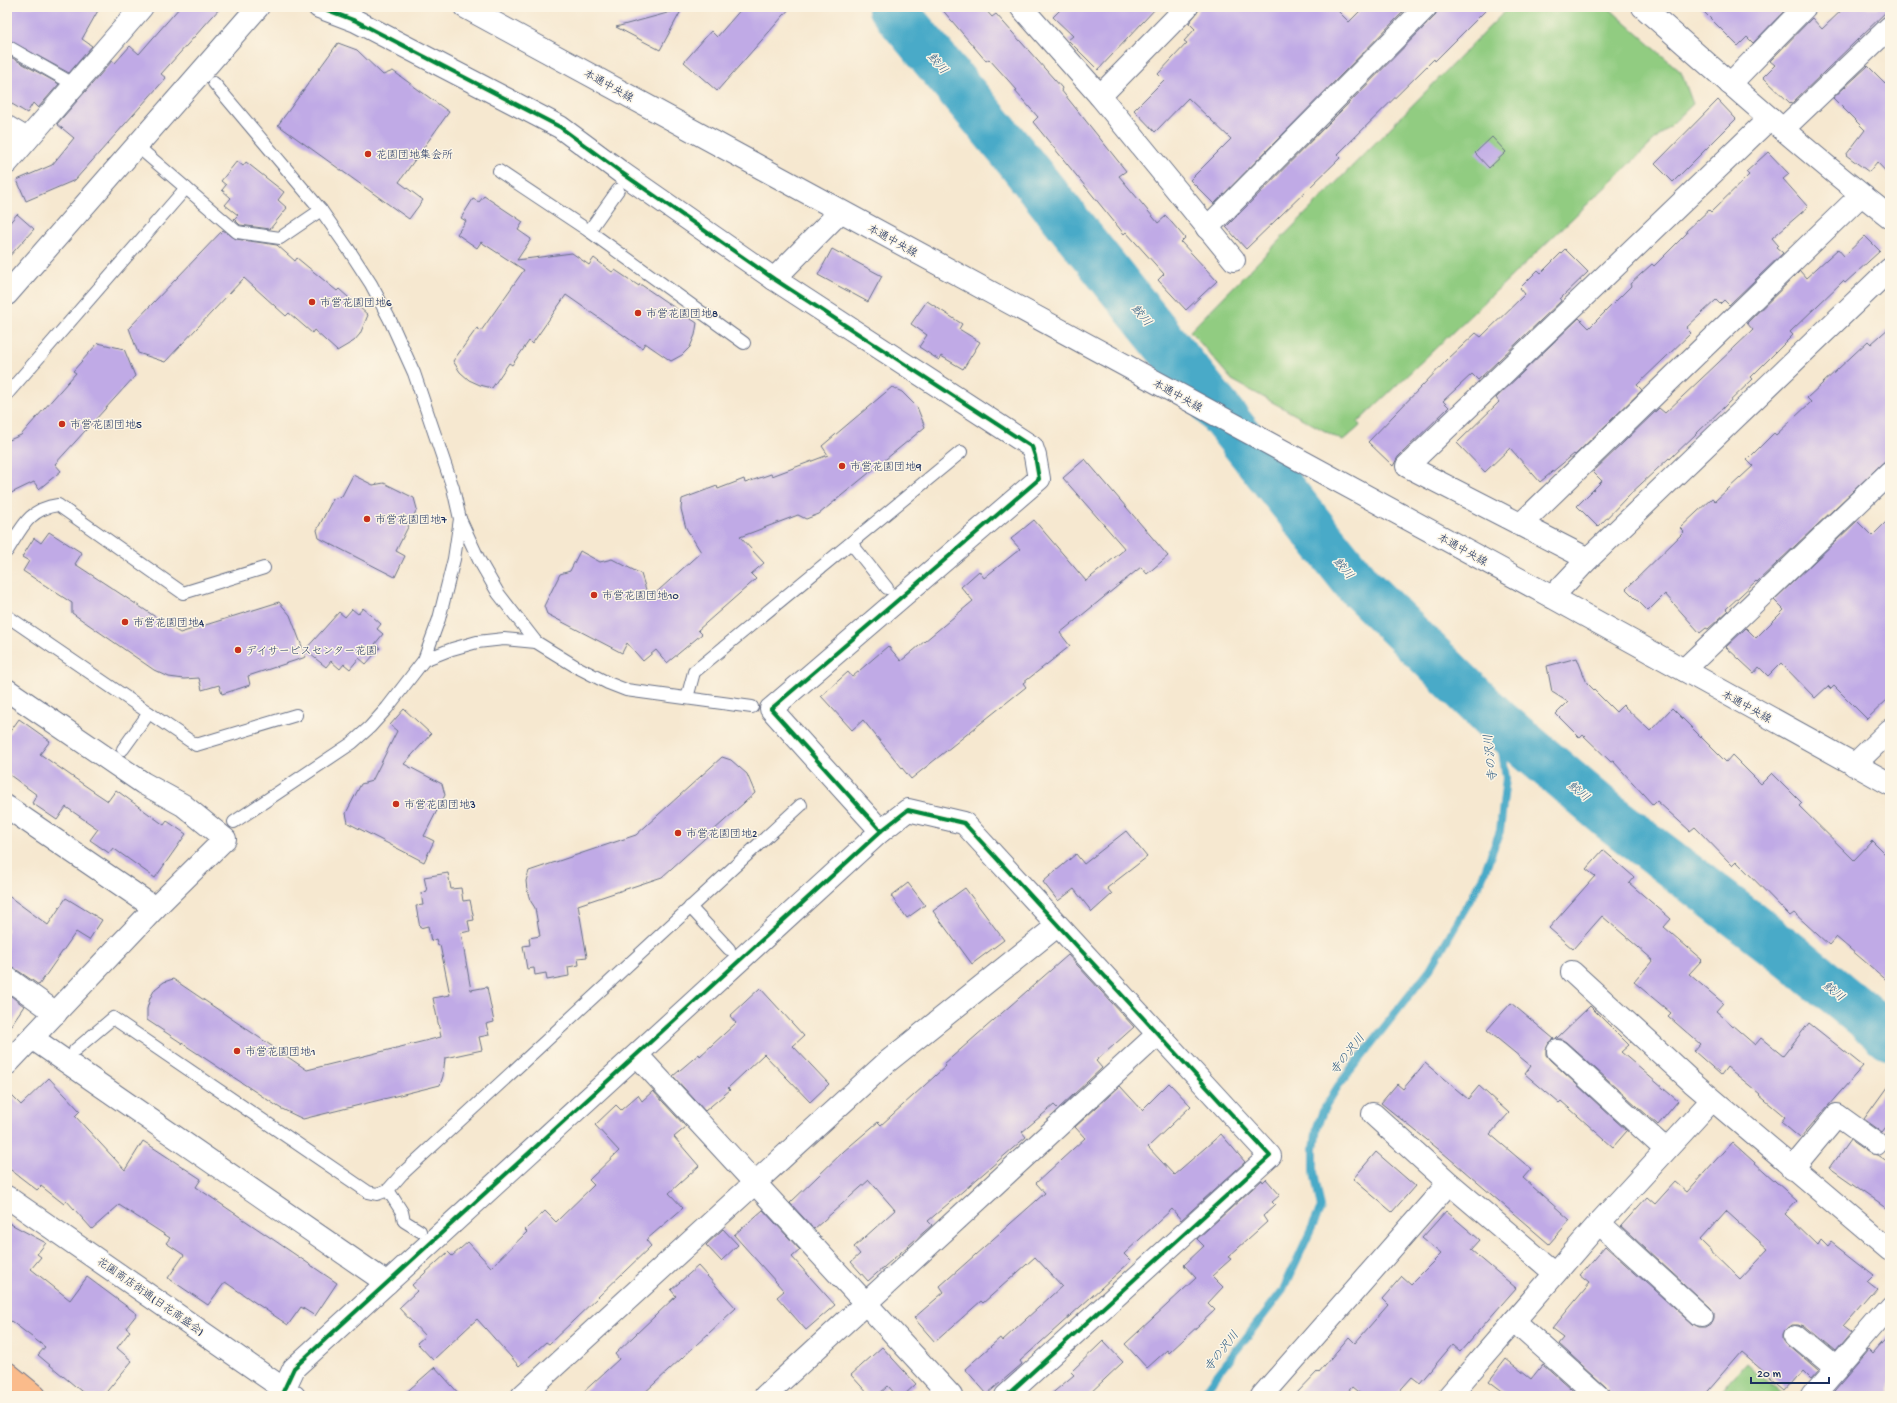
<svg xmlns="http://www.w3.org/2000/svg" width="1897" height="1403" font-family="'Gochi Hand','Klee One',sans-serif">
<style>
.green{fill:#91cc81;stroke:#567e70}
.lines{fill:none;stroke-linecap:round;stroke-linejoin:round}
.stream{stroke:#48aac8;stroke-width:8}
.river{stroke:#48aac8;stroke-width:47}
.building{fill:#c0aae6;fill-rule:evenodd}
.service-casing{stroke:#687086;stroke-width:14}
.minor-casing{stroke:#687086;stroke-width:24}
.tertiary-casing{stroke:#687086;stroke-width:24}
.primary-casing{stroke:#687086;stroke-width:24}
.service{stroke:#fff;stroke-width:12}
.minor{stroke:#fff;stroke-width:22}
.tertiary{stroke:#fff;stroke-width:22}
.primary{stroke:#fabb8b;stroke-width:22}
.cycleway-casing{stroke:#fcf5e5;stroke-width:6}
.cycleway{stroke:#00873e;stroke-width:4}
.poi-dot{fill:#c8321e;stroke:#fcf5e5;stroke-width:1.5}
.labels{text-anchor:middle;stroke-width:3;stroke-linejoin:round;paint-order:stroke}
.street-label{font-size:11px;fill:#1b2f5e;stroke:#fcf5e5}
.poi-label{font-size:11px;fill:#1b2f5e;stroke:#fcf5e5;text-anchor:start}
.water-label{font-size:12px;font-style:italic;fill:#2b5a83;stroke:#fcf5e5}
</style>
<rect width="100%" height="100%" fill="#fcf5e5"/>
<filter id="ink" filterUnits="userSpaceOnUse"><feTurbulence type="fractalNoise" baseFrequency=".025" numOctaves="2"/><feDisplacementMap in="SourceGraphic" scale="8" xChannelSelector="R" yChannelSelector="G"/><feConvolveMatrix kernelMatrix="1 2 1 2 8 2 1 2 1" color-interpolation-filters="sRGB"/></filter>
<filter id="wash" filterUnits="userSpaceOnUse"><feTurbulence type="fractalNoise" baseFrequency=".012" numOctaves="4" result="noise"/><feDisplacementMap in="SourceGraphic" scale="16" xChannelSelector="R" yChannelSelector="G"/><feGaussianBlur stdDeviation="0.9" result="paint"/><feColorMatrix in="noise" values="0 0 0 0 0 0 0 0 0 0 0 0 0 0 0 0 0 1.4 0 .05"/><feComposite in="paint" operator="in"/></filter>
<g filter="url(#wash)">
<rect width="100%" height="100%" fill="#f6e8d0"/>
<g class="green">
<polygon points="1509,7 1605,7 1610,9 1681,72 1693,104 1358,422 1360,426 1343,441 1232,380 1190,331"/>
<polygon points="1746,1363 1784,1396 1716,1396"/>
</g>
<g class="lines">
<polyline class="stream" points="1201,1396 1283,1290 1321,1208 1314,1172 1314,1148 1317,1127 1323,1111 1338,1086 1430,969 1481,881 1500,831 1506,778 1498,722"/>
<polyline class="river" points="891,7 1012,152 1358,585 1498,722 1610,817 1786,952 1890,1037"/>
</g>
<g id="blocks">
<g class="building">
<polygon points="7,7 100,7 82,39 92,46 69,73 7,39"/>
<polygon points="180,7 221,7 161,74 166,78 75,180 26,201 17,180 52,165 74,138 57,124 112,61 115,63 130,46 139,54"/>
<polygon points="743,7 791,7 717,91 684,62 711,31 717,37"/>
<polygon points="940,7 983,7 992,17 996,14 1062,88 1061,90 1110,151 1126,171 1119,176 1158,223 1166,216 1185,238 1181,242 1217,281 1186,310 1158,280 1164,274 1126,232 1124,234 1033,122 1038,117 1015,91 1017,90 989,59 986,61"/>
<polygon points="1063,7 1157,7 1098,70 1068,40 1073,36 1053,17"/>
<polygon points="1201,7 1334,7 1349,22 1364,7 1408,7 1214,204 1190,180 1231,139 1188,98 1155,132 1134,110 1164,80 1158,74 1187,43 1184,41 1195,29 1189,23"/>
<polygon points="1438,7 1489,7 1435,61 1434,59 1337,155 1340,158 1246,249 1226,227 1435,16"/>
<polygon points="1699,7 1788,7 1753,43 1747,37 1738,46"/>
<polygon points="1845,7 1890,8 1791,104 1763,77 1775,65 1770,61 1812,18 1822,29"/>
<polygon points="682,9 660,50 616,27"/>
<polygon points="338,43 357,50 383,75 393,71 449,112 399,182 423,200 409,219 278,125"/>
<polygon points="7,55 59,84 38,108 33,103 27,113 7,101"/>
<polygon points="1868,66 1890,88 1890,176 1877,162 1869,172 1846,155 1865,130 1833,98"/>
<polygon points="1718,100 1736,119 1673,182 1655,164"/>
<polygon points="1492,137 1506,152 1489,168 1475,153"/>
<polygon points="1768,152 1789,174 1783,179 1808,207 1772,238 1778,245 1776,247 1783,253 1729,305 1724,300 1720,304 1716,300 1686,328 1691,333 1637,385 1642,390 1575,455 1574,454 1540,482 1510,448 1485,472 1457,443 1499,402 1496,398 1579,318 1589,328 1631,286 1630,284 1652,264 1654,266 1687,233 1686,231 1709,210 1711,212 1749,175 1746,172"/>
<polygon points="237,161 243,166 246,162 284,192 278,200 287,208 270,229 240,225 234,219 238,215 225,205 231,198 222,190 226,185 221,181"/>
<polygon points="484,196 523,222 518,230 531,239 517,260 572,253 589,265 594,258 612,272 615,270 639,286 640,284 697,323 695,335 690,347 682,355 671,361 645,343 642,348 566,295 532,344 529,341 512,365 509,363 492,388 480,385 469,380 460,372 453,361 477,328 481,331 524,270 481,242 477,248 457,234 466,221 461,218 473,199 479,202"/>
<polygon points="17,214 34,229 7,259 7,226"/>
<polygon points="223,230 236,239 277,245 295,261 297,258 337,291 339,289 368,315 360,334 354,341 337,351 314,330 312,333 289,313 286,316 244,278 165,362 138,353 129,328"/>
<polygon points="1865,236 1880,251 1845,283 1843,281 1790,332 1793,335 1751,377 1753,379 1670,459 1669,458 1628,496 1598,527 1577,506 1602,481 1593,472 1659,408 1665,413 1753,330 1747,323 1800,271 1806,278 1838,249 1844,256"/>
<polygon points="832,249 882,276 868,302 818,275"/>
<polygon points="1565,249 1588,272 1560,299 1561,301 1478,380 1472,374 1443,401 1449,407 1398,457 1393,466 1368,442 1448,359 1476,333 1481,337 1525,294 1520,288 1538,270 1541,273"/>
<polygon points="927,301 962,324 959,329 980,342 963,369 941,356 939,360 919,347 927,335 911,324"/>
<polygon points="1890,327 1890,456 1757,582 1756,581 1726,609 1728,611 1708,629 1706,628 1700,633 1665,594 1648,611 1626,589 1684,532 1680,528 1712,498 1715,501 1753,466 1747,460 1774,433 1776,435 1811,402 1807,398 1868,341 1871,344"/>
<polygon points="98,343 124,349 135,376 55,464 61,471 39,489 34,482 7,495 7,441 21,435 76,373 73,371"/>
<polygon points="892,387 902,392 917,407 925,427 819,514 806,519 798,515 740,537 764,563 751,574 756,579 698,630 702,634 667,663 656,650 643,661 627,643 622,653 547,614 544,606 560,574 570,571 580,551 600,562 612,559 641,574 649,599 701,552 686,528 681,509 682,499 717,486 718,489 744,479 745,483 771,474 772,476 828,455 822,446"/>
<polygon points="1085,459 1168,556 1147,574 1141,567 1060,633 1070,646 1023,683 1026,687 911,779 863,720 852,730 821,696 848,672 852,677 888,646 901,661 973,601 961,587 979,571 984,578 1020,549 1011,539 1034,520 1086,581 1125,549 1063,478"/>
<polygon points="353,475 373,485 384,483 414,498 417,509 396,551 405,556 395,577 319,538 317,530 333,499 342,496"/>
<polygon points="1890,518 1890,697 1867,719 1834,686 1831,689 1828,686 1815,698 1781,663 1768,676 1759,667 1754,673 1726,647 1746,628 1756,638 1784,610 1774,600 1857,521 1872,536"/>
<polygon points="49,532 82,553 75,564 180,633 279,602 290,615 306,657 248,676 250,685 222,694 219,685 202,690 199,678 184,679 169,677 154,670 72,613 72,603 23,571 29,561 22,557 34,538 41,543"/>
<polygon points="363,608 381,624 377,629 383,634 375,644 380,648 366,664 359,658 350,669 344,664 340,669 331,661 326,667 305,650 339,612 345,617 352,609 358,614"/>
<polygon points="1577,658 1587,683 1616,712 1623,705 1650,731 1672,708 1726,762 1732,755 1761,784 1772,773 1802,803 1799,806 1854,860 1872,841 1890,859 1890,983 1836,937 1829,945 1794,913 1790,916 1736,861 1732,865 1695,827 1690,831 1657,801 1653,805 1613,761 1611,762 1583,735 1580,738 1556,714 1568,702 1552,692 1547,666"/>
<polygon points="404,709 431,734 404,764 442,784 445,795 424,836 434,841 424,862 348,823 346,813 361,784 372,781 397,731 390,725"/>
<polygon points="19,719 50,741 40,754 90,789 108,801 116,790 164,825 167,821 186,834 155,878 113,848 109,853 90,840 98,829 66,807 57,820 32,803 37,795 7,773 7,736"/>
<polygon points="722,757 731,760 747,774 755,793 662,877 578,905 587,957 578,958 579,965 568,967 569,976 547,980 546,973 535,975 534,968 527,969 523,946 530,945 529,938 540,936 535,908 530,900 527,890 526,881 529,871 636,835"/>
<polygon points="1126,831 1147,857 1107,888 1112,894 1092,912 1074,889 1058,901 1043,882 1076,854 1084,864"/>
<polygon points="1603,850 1634,877 1629,883 1671,919 1664,927 1702,960 1689,974 1723,1003 1716,1011 1755,1045 1761,1038 1783,1056 1809,1023 1863,1066 1800,1138 1781,1122 1785,1117 1759,1095 1760,1094 1727,1067 1721,1075 1694,1051 1700,1044 1668,1016 1671,1013 1634,982 1653,960 1602,916 1573,949 1549,928 1595,876 1586,869"/>
<polygon points="448,873 451,889 461,888 463,901 470,900 474,920 468,921 470,931 461,933 471,990 487,987 494,1022 486,1024 489,1035 479,1037 482,1050 445,1058 443,1076 440,1085 303,1119 280,1108 147,1020 147,1009 150,998 155,989 164,982 173,979 307,1070 441,1037 433,998 450,995 440,945 438,946 436,939 431,941 428,926 420,928 416,906 423,905 421,893 427,891 424,877"/>
<polygon points="908,883 925,905 907,918 891,896"/>
<polygon points="965,888 1004,940 972,964 933,911"/>
<polygon points="7,895 48,925 66,898 102,920 89,940 76,932 39,985 14,968 7,966"/>
<polygon points="1068,955 1134,1027 1096,1061 1102,1068 1058,1109 1054,1105 1022,1132 1026,1137 928,1221 932,1225 868,1281 851,1262 860,1254 854,1247 895,1210 869,1180 814,1229 790,1203 844,1151 878,1122 881,1125 946,1066 944,1064"/>
<polygon points="760,988 804,1036 793,1046 829,1084 810,1102 764,1054 728,1088 730,1090 705,1111 673,1076 699,1054 700,1056 736,1023 730,1016"/>
<polygon points="7,993 24,1006 7,1031"/>
<polygon points="1511,1003 1554,1039 1549,1043 1546,1049 1546,1055 1550,1060 1627,1131 1613,1147 1561,1101 1559,1103 1525,1074 1531,1066 1487,1030"/>
<polygon points="1590,1006 1629,1045 1621,1052 1678,1101 1658,1125 1566,1042 1561,1039 1556,1039"/>
<polygon points="1425,1063 1468,1099 1479,1086 1509,1113 1490,1134 1531,1169 1523,1178 1570,1220 1549,1244 1442,1152 1381,1103 1397,1084 1403,1089"/>
<polygon points="49,1078 80,1111 75,1116 125,1170 143,1141 201,1179 196,1187 337,1283 315,1316 301,1307 288,1325 225,1282 208,1305 168,1278 184,1255 166,1243 170,1238 119,1205 92,1229 66,1200 64,1204 41,1186 37,1190 7,1167 7,1091 21,1105"/>
<polygon points="1169,1083 1191,1106 1148,1147 1174,1175 1221,1134 1245,1162 1181,1220 1172,1209 1124,1254 1131,1261 1020,1361 1022,1364 987,1394 965,1369 1000,1338 1002,1341 1062,1286 1035,1257 983,1303 981,1301 935,1342 914,1318 944,1292 940,1286 1045,1193 1036,1183 1085,1138 1075,1127 1120,1086 1142,1110"/>
<polygon points="1890,1083 1890,1122 1882,1132 1864,1119"/>
<polygon points="653,1091 686,1127 674,1137 699,1166 669,1193 683,1208 646,1240 651,1246 598,1297 549,1344 546,1342 519,1366 477,1319 433,1360 417,1343 425,1336 399,1308 417,1291 412,1285 448,1252 452,1256 468,1242 491,1267 527,1232 525,1230 545,1211 556,1222 594,1185 589,1180 619,1151 595,1125 616,1105 621,1110 638,1095 642,1101"/>
<polygon points="1850,1140 1869,1153 1878,1155 1890,1163 1890,1210 1830,1168"/>
<path d="M1732,1142L1797,1201L1785,1214L1817,1245L1820,1240L1827,1247L1831,1242L1873,1275L1867,1281L1876,1288L1843,1326L1851,1332L1835,1351L1805,1326L1799,1324H1793L1788,1328L1785,1334V1340L1789,1345L1818,1370L1811,1378L1802,1369L1785,1389L1741,1351L1702,1396H1610L1606,1387L1559,1344L1564,1338L1552,1329L1590,1283L1580,1275L1605,1246L1693,1325L1699,1328H1705L1710,1325L1713,1318V1312L1709,1307L1621,1226L1647,1197L1655,1204L1675,1182L1687,1192ZM1726,1211L1768,1249L1740,1279L1700,1240Z"/>
<polygon points="1376,1152 1415,1186 1392,1212 1353,1179"/>
<polygon points="1266,1179 1280,1195 1272,1202 1275,1205 1263,1216 1267,1222 1228,1257 1231,1259 1212,1276 1223,1287 1208,1303 1215,1310 1169,1353 1167,1350 1147,1368 1125,1344 1196,1278 1184,1265 1204,1246 1197,1239 1262,1180 1263,1182"/>
<polygon points="763,1210 800,1250 792,1257 835,1305 806,1330 777,1297 784,1291 734,1235"/>
<polygon points="1446,1211 1480,1240 1471,1250 1516,1288 1460,1352 1452,1345 1420,1383 1412,1377 1395,1396 1363,1396 1352,1387 1344,1396 1294,1396 1318,1371 1319,1372 1349,1337 1355,1343 1388,1305 1382,1299 1402,1276 1411,1284 1441,1254 1422,1238"/>
<polygon points="7,1222 46,1243 37,1254 41,1257 31,1269 70,1300 87,1277 137,1314 126,1328 130,1331 117,1348 132,1361 103,1396 87,1396 57,1371 38,1355 45,1347 7,1318"/>
<polygon points="723,1229 738,1245 721,1261 706,1245"/>
<polygon points="698,1266 736,1308 641,1396 579,1396 619,1359 615,1354 676,1296 671,1290"/>
<polygon points="1890,1334 1890,1396 1829,1396 1869,1349 1873,1353"/>
<polygon points="1103,1341 1123,1362 1087,1396 1049,1396 1074,1375 1071,1372"/>
<polygon points="882,1347 916,1384 903,1396 897,1396 888,1386 877,1396 870,1396 851,1375"/>
<polygon points="1506,1359 1531,1379 1543,1364 1579,1396 1509,1396 1489,1381"/>
<polygon points="435,1367 461,1396 402,1396"/>
</g>
</g>
</g>
<g filter="url(#ink)">
<use href="#blocks" fill-opacity="0" stroke="#687086" stroke-width="1"/>
<g class="lines">
<defs>
<g id="service">
<polyline points="7,46 75,85"/>
<polyline points="214,83 321,210 349,250 371,284 390,320 414,373 453,488 460,519 454,559 439,619 424,660 387,708 370,727 352,743 234,822"/>
<polyline points="137,146 237,232 280,238 321,210"/>
<polyline points="499,171 589,231 744,343"/>
<polyline points="589,231 618,190"/>
<polyline points="7,394 186,188"/>
<polyline points="460,519 479,560 498,593 536,642"/>
<polyline points="851,543 887,588"/>
<path d="M7,551C22,528 28,509 58,505L183,593L264,568"/>
<polyline points="7,616 196,745 296,715"/>
<polyline points="424,660 452,649 477,642 504,639 536,642 575,666 608,683 626,690 752,707"/>
<polyline points="687,698 694,672 961,452"/>
<polyline points="123,749 149,713"/>
<polyline points="690,907 729,949"/>
<polyline points="75,1050 113,1018 368,1192 377,1194 388,1190"/>
<polyline points="420,1231 404,1221 402,1212 388,1190 402,1174 801,805"/>
</g>
<g id="minor">
<polyline points="1021,7 1100,96 1234,260"/>
<polyline points="1730,84 1805,7"/>
<polyline points="1100,96 1187,7"/>
<polyline points="7,127 27,139"/>
<polyline points="1783,129 1890,27"/>
<polyline points="7,163 142,7"/>
<polyline points="1207,228 1426,7"/>
<polyline points="774,279 840,212"/>
<polyline points="1520,525 1861,195"/>
<polyline points="1588,559 1407,466 1770,118"/>
<polyline points="1552,597 1588,559 1890,269"/>
<polyline points="1684,670 1890,472"/>
<polyline points="1854,765 1890,730"/>
<polyline points="7,807 155,908"/>
<polyline points="881,831 908,810 964,823 1270,1156 1006,1396"/>
<polyline points="1572,972 1692,1082 1890,1250"/>
<polyline points="7,978 56,1013"/>
<polyline points="1558,1051 1665,1149"/>
<polyline points="637,1055 951,1396"/>
<polyline points="1373,1114 1449,1183 1555,1273"/>
<polyline points="1792,1169 1837,1115 1876,1143"/>
<polyline points="7,1197 294,1396"/>
<polyline points="1599,1223 1701,1316"/>
<polyline points="1514,1321 1598,1396"/>
<polyline points="1797,1336 1836,1368"/>
<polyline points="522,1396 887,1062 1057,926"/>
<polyline points="765,1396 1158,1034"/>
<polyline points="1262,1396 1449,1183"/>
<polyline points="1449,1396 1599,1223 1712,1100"/>
<polyline points="1812,1396 1890,1306"/>
</g>
<g id="tertiary">
<polyline points="465,7 1552,597 1890,784"/>
<path d="M1643,7C1724,78 1805,151 1890,217"/>
<polyline points="7,294 258,7"/>
<polyline points="7,690 143,783 183,805 225,839 155,908 7,1064"/>
<polyline points="32,1038 387,1283"/>
<polyline points="281,1396 294,1368 881,831 771,709 1039,479 1035,456 1032,447 774,279 622,173 560,127 356,21 319,7"/>
</g>
<polyline id="primary" points="7,1373 35,1396"/>
</defs>
<use href="#service" class="service-casing"/>
<use href="#minor" class="minor-casing"/>
<use href="#tertiary" class="tertiary-casing"/>
<use href="#primary" class="primary-casing"/>
<use href="#service" class="service"/>
<use href="#minor" class="minor"/>
<use href="#tertiary" class="tertiary"/>
<use href="#primary" class="primary"/>
<defs>
<g id="cycleway">
<polyline points="881,831 908,810 964,823 1270,1156 1006,1396"/>
<polyline points="281,1396 294,1368 881,831 771,709 1039,479 1035,456 1032,447 774,279 622,173 560,127 356,21 319,7"/>
</g>
</defs>
<use href="#cycleway" class="cycleway-casing"/>
<use href="#cycleway" class="cycleway"/>
</g>
</g>
<g class="poi-dot">
<circle cx="368" cy="154" r="4"/>
<circle cx="312" cy="302" r="4"/>
<circle cx="638" cy="313" r="4"/>
<circle cx="62" cy="424" r="4"/>
<circle cx="842" cy="466" r="4"/>
<circle cx="367" cy="519" r="4"/>
<circle cx="594" cy="595" r="4"/>
<circle cx="125" cy="622" r="4"/>
<circle cx="238" cy="650" r="4"/>
<circle cx="396" cy="804" r="4"/>
<circle cx="678" cy="833" r="4"/>
<circle cx="237" cy="1051" r="4"/>
</g>
<g class="labels">
<g class="street-label">
<text transform="translate(609 85) rotate(29)" y="4">本通中央線</text>
<text transform="translate(893 240) rotate(29)" y="4">本通中央線</text>
<text transform="translate(1178 395) rotate(29)" y="4">本通中央線</text>
<text transform="translate(1463 549) rotate(29)" y="4">本通中央線</text>
<text transform="translate(1747 706) rotate(29)" y="4">本通中央線</text>
<text transform="translate(151 1296) rotate(35)" y="4">花園商店街通(日花商盛会)</text>
</g>
<g class="poi-label">
<text x="376" y="158">花園団地集会所</text>
<text x="320" y="306">市営花園団地6</text>
<text x="646" y="317">市営花園団地8</text>
<text x="70" y="428">市営花園団地5</text>
<text x="850" y="470">市営花園団地9</text>
<text x="375" y="523">市営花園団地7</text>
<text x="602" y="599">市営花園団地10</text>
<text x="133" y="626">市営花園団地4</text>
<text x="246" y="654">デイサービスセンター花園</text>
<text x="404" y="808">市営花園団地3</text>
<text x="686" y="837">市営花園団地2</text>
<text x="245" y="1055">市営花園団地1</text>
</g>
<g class="water-label">
<text transform="translate(938 63) rotate(50)" y="4">鮫川</text>
<text transform="translate(1142 315) rotate(51)" y="4">鮫川</text>
<text transform="translate(1344 568) rotate(51)" y="4">鮫川</text>
<text transform="translate(1490 758) rotate(-96)" y="4">寺の沢川</text>
<text transform="translate(1579 791) rotate(40)" y="4">鮫川</text>
<text transform="translate(1834 991) rotate(39)" y="4">鮫川</text>
<text transform="translate(1347 1054) rotate(-52)" y="4">寺の沢川</text>
<text transform="translate(1221 1351) rotate(-52)" y="4">寺の沢川</text>
</g>
</g>
<rect width="1897" height="1403" fill="none" stroke="#fcf5e5" stroke-width="24"/>
<path d="M1751 1377v6h78v-6" fill="none" stroke="#1b2f5e" stroke-width="2"/>
<text x="1757" y="1377" font-size="12" fill="#1b2f5e" stroke="#fcf5e5" stroke-width="3" paint-order="stroke">20 m</text>
</svg>
